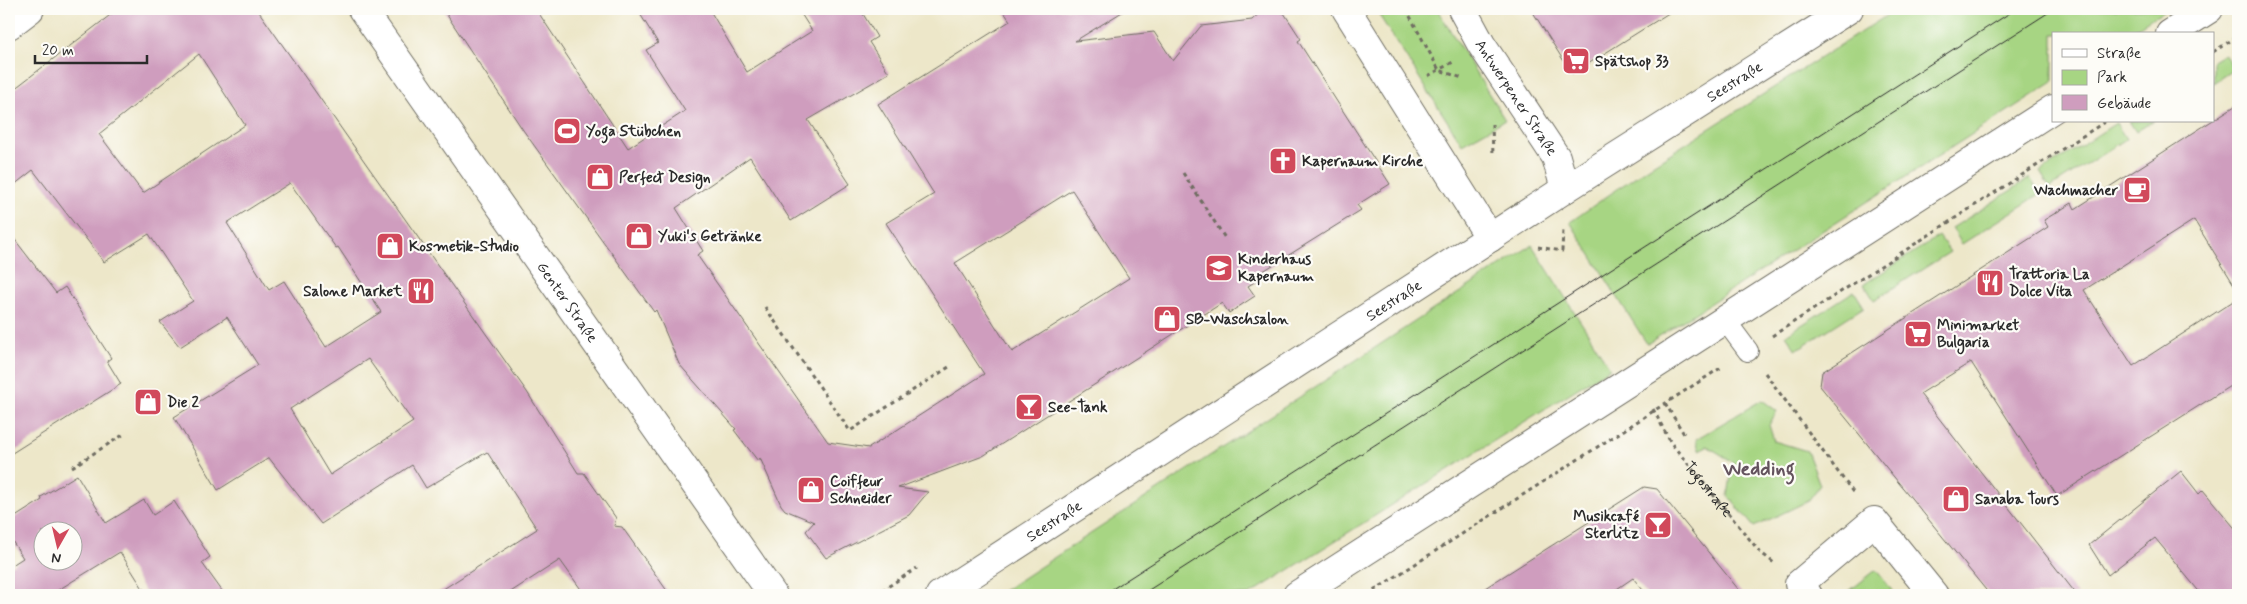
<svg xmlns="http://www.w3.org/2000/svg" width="2247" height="604" font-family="Mynerve,sans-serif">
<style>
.green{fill:#a7d583;stroke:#698057}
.building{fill:#cf9dbe;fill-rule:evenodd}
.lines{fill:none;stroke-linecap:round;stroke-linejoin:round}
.service-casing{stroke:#6f6d62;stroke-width:22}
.minor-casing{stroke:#6f6d62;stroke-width:30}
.primary-casing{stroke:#6f6d62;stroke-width:30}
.path{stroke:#6f6d62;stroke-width:3;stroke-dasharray:4 4;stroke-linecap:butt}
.service{stroke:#fff;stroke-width:20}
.minor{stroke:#fff;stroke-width:28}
.primary{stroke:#fff;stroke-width:28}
.tram{stroke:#2b2b2b;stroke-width:1}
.labels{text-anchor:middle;stroke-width:4.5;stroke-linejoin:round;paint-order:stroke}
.poi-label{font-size:15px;font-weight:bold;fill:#2b2b2b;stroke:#fdfcf7;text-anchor:start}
.street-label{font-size:15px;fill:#2b2b2b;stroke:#fdfcf7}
.district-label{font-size:20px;font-weight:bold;fill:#64535e;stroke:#fdfcf7}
</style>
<rect width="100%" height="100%" fill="#fdfcf7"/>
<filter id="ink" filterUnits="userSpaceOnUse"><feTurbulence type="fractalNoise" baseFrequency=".02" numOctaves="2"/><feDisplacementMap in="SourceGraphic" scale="10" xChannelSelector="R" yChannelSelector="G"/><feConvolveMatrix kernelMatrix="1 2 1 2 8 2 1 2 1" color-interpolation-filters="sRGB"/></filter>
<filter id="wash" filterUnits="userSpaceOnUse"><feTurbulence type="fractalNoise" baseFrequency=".0096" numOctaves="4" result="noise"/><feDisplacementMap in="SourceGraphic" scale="20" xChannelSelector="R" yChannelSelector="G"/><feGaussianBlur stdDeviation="1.12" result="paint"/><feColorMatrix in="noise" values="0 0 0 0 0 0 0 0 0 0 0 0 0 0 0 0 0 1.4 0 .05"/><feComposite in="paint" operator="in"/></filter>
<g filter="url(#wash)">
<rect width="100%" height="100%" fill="#ede7c9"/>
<g class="green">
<polygon points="1375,9 1437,9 1505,120 1462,144"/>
<polygon points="1897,9 2166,9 2127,34 2053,34 2053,82 1647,344 1570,222 1646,169"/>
<polygon points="2224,54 2234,69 2213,83 2213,61"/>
<polygon points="2129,121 2153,121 2136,132"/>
<polygon points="2116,123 2126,139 2050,188 2040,172"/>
<polygon points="2030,178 2040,194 1962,244 1952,228"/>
<polygon points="1939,236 1950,252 1874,300 1864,284"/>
<polygon points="1532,245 1610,368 1249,595 997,595"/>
<polygon points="1854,291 1864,307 1796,350 1786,335"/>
<polygon points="1762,400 1777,411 1769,425 1774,441 1807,451 1820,485 1808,501 1754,527 1728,496 1733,462 1707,446 1699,450 1696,439"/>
<polygon points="1876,570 1896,595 1844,595"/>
</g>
<g id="blocks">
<g class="building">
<path d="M118,9H257L527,392L578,473H584L616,518L614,526L622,527L670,595H585L560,560L506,595H434L537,529L487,452L426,488L412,465L321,524L269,458L218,490L174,417L258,365L227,317L180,347L160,322L193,301L149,234L104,262L33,170L9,189V93ZM199,54L245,125L143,193L99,134ZM290,183L336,248L338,247L381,312L326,347L284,281L269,290L227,223ZM368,359L413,422L330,475L290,409Z"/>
<path d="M443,9H536L628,148L685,111L646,50L658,43L637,9H709L747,72L812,31L798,9H860L877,37L869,42L889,73L808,120L850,184L791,221L750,157L676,208L703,251L697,255L828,442L869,448L984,374L886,223L934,194L878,104L1010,21L1002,9H1127L1075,41L1154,32L1173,61L1201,26L1252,20L1263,10L1284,13L1301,39L1298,41L1390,184L1357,205L1361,210L1260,273L1263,277L1248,286L1255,296L1229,313L1222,303L983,456L898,488L928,492L909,515L826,558L806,531L814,522L785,510L781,505L760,458L758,461L734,430L736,429L679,364L656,310L654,312L523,130ZM1072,190L1129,278L1012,352L955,263Z"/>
<polygon points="1531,9 1675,9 1572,74"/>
<polygon points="2238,104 2238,291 2194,220 2084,290 2133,366 2238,298 2238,381 2057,496 1971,362 1920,394 2077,595 1990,595 1820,386 1822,372 2048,227 2044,220 2072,203 2075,209"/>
<polygon points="9,232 56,293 65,287 111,358 107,361 121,384 9,455"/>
<polygon points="2181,471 2199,494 2203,490 2238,532 2238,595 2202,595 2155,538 2108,575 2089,545"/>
<path d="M77,475L106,523L144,500L153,515L174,501L210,557L202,563L225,595H147L120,552L50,595H9V567L23,558L9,536V521L42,500L41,497ZM42,532H72V562H42Z"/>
<polygon points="1644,487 1657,489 1743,595 1647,595 1633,578 1608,595 1474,595"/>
</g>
</g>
</g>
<g filter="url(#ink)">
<use href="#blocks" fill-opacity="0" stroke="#6f6d62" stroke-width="1"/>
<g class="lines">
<defs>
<polyline id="service" points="1725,320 1748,351"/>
<g id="minor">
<path id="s2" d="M362,9L773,595"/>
<polyline points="1346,9 1490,238"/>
<path id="s3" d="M1462,9L1481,44L1556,157L1565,189"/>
<polyline points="9,25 30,9"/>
<polyline points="1808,595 1799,584 1874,521 1934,595"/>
</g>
<g id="primary">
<polyline points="2170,34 2209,9"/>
<path id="s4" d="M940,595L1565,189L1849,9"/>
<polyline points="1297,595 2053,109"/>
</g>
</defs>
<use href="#service" class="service-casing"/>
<use href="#minor" class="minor-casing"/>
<use href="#primary" class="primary-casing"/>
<g class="path">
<polyline points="1406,9 1439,70 1462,78"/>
<polyline points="2213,52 2238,36"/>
<polyline points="1428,76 1453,62"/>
<polyline points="1492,124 1493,156"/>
<polyline points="1183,173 1225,238"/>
<polyline points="1538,247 1562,251 1563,230"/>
<polyline points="765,307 850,431 949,367"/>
<polyline points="1772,336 2106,121"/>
<polyline points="1765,373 1855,495"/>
<polyline points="1665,403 1684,434"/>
<path id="s1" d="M1653,409L1671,443L1760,552L1774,563"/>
<polyline points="72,467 126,433"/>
<polyline points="875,595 917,568"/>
<polyline points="1367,595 1722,367"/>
</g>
<use href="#service" class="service"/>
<use href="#minor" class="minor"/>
<use href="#primary" class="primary"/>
<g class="tram">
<polyline points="1103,595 2016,9"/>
<polyline points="1141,595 2054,9"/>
</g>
</g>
</g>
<defs>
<symbol id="supermarket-square" viewBox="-11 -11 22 22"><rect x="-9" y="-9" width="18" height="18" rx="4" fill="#d1495b" stroke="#fdfcf7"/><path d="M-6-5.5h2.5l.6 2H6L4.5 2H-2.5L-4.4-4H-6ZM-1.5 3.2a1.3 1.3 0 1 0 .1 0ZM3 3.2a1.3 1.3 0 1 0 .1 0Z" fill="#fff"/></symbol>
<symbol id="stadium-square" viewBox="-11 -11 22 22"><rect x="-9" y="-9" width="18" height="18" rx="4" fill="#d1495b" stroke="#fdfcf7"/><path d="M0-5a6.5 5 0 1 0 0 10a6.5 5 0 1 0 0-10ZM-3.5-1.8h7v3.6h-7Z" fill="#fff"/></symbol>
<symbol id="church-square" viewBox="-11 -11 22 22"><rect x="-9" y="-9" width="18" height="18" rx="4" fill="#d1495b" stroke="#fdfcf7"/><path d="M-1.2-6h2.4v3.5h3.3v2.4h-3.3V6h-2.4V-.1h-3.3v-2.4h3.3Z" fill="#fff"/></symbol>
<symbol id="shop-square" viewBox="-11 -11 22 22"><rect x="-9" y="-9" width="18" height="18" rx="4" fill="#d1495b" stroke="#fdfcf7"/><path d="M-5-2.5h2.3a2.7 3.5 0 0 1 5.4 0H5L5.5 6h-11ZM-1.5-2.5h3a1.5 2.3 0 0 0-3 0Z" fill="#fff"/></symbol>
<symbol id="cafe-square" viewBox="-11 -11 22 22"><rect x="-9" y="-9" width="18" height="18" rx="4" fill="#d1495b" stroke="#fdfcf7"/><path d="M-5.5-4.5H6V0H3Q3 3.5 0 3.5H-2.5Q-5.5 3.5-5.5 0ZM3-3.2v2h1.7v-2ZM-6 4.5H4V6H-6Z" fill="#fff"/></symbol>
<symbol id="school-square" viewBox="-11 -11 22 22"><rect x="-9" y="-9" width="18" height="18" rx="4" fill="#d1495b" stroke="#fdfcf7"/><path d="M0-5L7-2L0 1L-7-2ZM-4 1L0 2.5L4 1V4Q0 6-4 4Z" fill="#fff"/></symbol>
<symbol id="restaurant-square" viewBox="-11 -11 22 22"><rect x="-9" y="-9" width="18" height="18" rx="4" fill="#d1495b" stroke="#fdfcf7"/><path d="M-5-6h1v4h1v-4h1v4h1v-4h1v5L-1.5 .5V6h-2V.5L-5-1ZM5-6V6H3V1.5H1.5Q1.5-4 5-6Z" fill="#fff"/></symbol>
<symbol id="bar-square" viewBox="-11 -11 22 22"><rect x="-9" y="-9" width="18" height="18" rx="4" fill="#d1495b" stroke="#fdfcf7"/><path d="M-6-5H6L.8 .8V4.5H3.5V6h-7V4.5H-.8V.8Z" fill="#fff"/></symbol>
</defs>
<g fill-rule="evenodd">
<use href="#supermarket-square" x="1560" y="45" width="32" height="32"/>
<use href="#stadium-square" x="551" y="115" width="32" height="32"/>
<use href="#church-square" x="1267" y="145" width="32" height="32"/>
<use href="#shop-square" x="584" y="161" width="32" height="32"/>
<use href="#cafe-square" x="2121" y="174" width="32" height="32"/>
<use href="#shop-square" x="623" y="220" width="32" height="32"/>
<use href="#shop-square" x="374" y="230" width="32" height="32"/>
<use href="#school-square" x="1203" y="252" width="32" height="32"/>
<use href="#restaurant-square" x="1974" y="267" width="32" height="32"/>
<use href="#restaurant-square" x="405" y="275" width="32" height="32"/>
<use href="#shop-square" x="1151" y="303" width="32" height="32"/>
<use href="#supermarket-square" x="1902" y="318" width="32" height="32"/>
<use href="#shop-square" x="132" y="386" width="32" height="32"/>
<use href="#bar-square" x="1013" y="391" width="32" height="32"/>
<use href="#shop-square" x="795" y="474" width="32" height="32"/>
<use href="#shop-square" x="1940" y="483" width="32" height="32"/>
<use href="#bar-square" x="1642" y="509" width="32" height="32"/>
</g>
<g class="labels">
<g class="poi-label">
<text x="1595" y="66">Spätshop 33</text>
<text x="586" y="136">Yoga Stübchen</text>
<text x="1302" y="166">Kapernaum Kirche</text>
<text x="619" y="182">Perfect Design</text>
<text x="2118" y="195" text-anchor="end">Wachmacher</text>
<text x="658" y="241">Yuki's Getränke</text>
<text x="409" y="251">Kosmetik-Studio</text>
<text x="1238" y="264">Kinderhaus<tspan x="1238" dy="17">Kapernaum</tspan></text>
<text x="2009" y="279">Trattoria La<tspan x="2009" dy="17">Dolce Vita</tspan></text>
<text x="402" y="296" text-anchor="end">Salone Market</text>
<text x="1186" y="324">SB-Waschsalon</text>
<text x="1937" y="330">Minimarket<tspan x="1937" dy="17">Bulgaria</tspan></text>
<text x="167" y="407">Die 2</text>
<text x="1048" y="412">See-Tank</text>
<text x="830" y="486">Coiffeur<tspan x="830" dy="17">Schneider</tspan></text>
<text x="1975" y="504">Sanaba Tours</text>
<text x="1639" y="521" text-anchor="end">Musikcafé<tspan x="1639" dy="17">Sterlitz</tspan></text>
</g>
<g class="street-label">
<text dy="5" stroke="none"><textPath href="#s4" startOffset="946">Seestraße</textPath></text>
<text dy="5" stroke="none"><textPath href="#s3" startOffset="104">Antwerpener Straße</textPath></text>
<text dy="5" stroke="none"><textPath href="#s4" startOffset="541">Seestraße</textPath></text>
<text dy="5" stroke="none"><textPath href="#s2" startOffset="358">Genter Straße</textPath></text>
<text dy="5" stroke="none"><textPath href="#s1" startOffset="98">Togostraße</textPath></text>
<text dy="5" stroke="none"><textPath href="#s4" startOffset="136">Seestraße</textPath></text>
</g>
<g class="district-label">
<text x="1759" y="475">Wedding</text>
</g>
</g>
<rect width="2247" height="604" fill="none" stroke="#fdfcf7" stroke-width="30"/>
<rect x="2052" y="32" width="162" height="90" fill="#fdfcf7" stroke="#a9a8a5"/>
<rect x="2062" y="49" width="25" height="8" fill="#ffffff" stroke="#a9a8a5"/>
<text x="2097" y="58" font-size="15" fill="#2b2b2b">Straße</text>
<rect x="2062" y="70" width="25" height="15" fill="#a7d583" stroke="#a9a8a5"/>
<text x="2097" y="82" font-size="15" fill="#2b2b2b">Park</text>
<rect x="2062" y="95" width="25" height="15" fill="#cf9dbe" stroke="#a9a8a5"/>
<text x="2097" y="108" font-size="15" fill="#2b2b2b">Gebäude</text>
<g transform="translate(58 546) rotate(188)"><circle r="24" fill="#fdfcf7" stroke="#a9a8a5"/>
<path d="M0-4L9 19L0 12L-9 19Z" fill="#d1495b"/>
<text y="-8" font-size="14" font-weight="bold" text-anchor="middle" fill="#2b2b2b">N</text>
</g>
<path d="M35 55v8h112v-8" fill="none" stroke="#2b2b2b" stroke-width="2.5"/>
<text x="42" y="55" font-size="15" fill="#2b2b2b" stroke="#fdfcf7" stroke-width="4" paint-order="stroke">20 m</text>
</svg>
